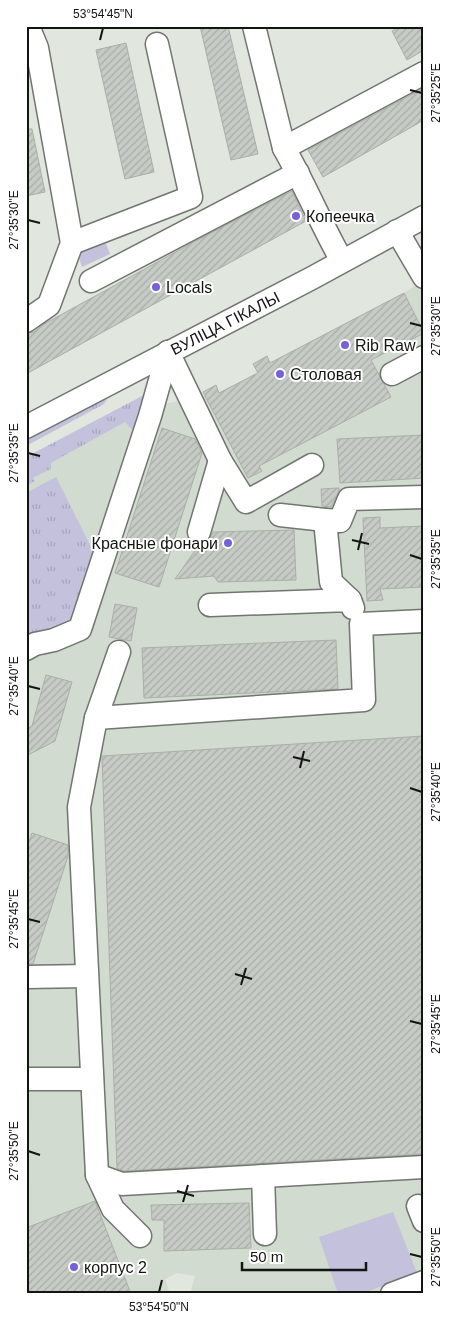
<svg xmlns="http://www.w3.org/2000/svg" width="450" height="1320" font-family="Helvetica,sans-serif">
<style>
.built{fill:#d1dbcf}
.grass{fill:url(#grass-tufts)}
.green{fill:#c3c1dc}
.building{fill:url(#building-hatch);stroke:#aaafa8}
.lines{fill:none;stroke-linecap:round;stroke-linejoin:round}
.minor-casing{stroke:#717670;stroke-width:25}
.minor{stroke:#fff;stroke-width:22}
.ticks{fill:none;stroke:#131512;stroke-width:2}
.poi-dot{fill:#7760da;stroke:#fff;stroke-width:2}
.labels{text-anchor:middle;stroke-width:4;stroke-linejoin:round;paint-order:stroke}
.poi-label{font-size:16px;fill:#131512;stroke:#fff;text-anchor:start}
.street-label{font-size:16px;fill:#131512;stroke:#fff}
.neatline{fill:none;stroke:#131512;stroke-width:2}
.ticks-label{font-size:12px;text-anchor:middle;fill:#131512}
</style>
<defs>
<pattern id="grass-tufts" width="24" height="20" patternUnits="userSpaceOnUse" patternTransform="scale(1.25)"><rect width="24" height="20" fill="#c3c1dc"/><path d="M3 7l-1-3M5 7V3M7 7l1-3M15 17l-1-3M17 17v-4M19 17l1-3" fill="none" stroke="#a7a5bc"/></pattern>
<pattern id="building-hatch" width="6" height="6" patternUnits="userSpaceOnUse" patternTransform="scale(1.25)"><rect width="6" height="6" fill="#c6cbc5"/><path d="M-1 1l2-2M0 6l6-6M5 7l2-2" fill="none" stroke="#a9ada8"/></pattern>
</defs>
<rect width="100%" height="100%" fill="#e1e6df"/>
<polygon class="built" points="424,280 424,1294 190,1294 195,1276 177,1273 165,1279 170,1294 26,1294 26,486 34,481 33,478 51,469 51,463 125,422 169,403 219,393 404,293"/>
<g class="grass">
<polygon points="110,394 104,404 26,446 26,436"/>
<polygon points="144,395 134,432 125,422 51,463 51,469 33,478 35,481 26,486 26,457"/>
<polygon points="56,477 93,551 71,625 26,640 26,493"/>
</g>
<g class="green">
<polygon points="103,236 110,254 82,267 76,248"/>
<polygon points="393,1212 417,1273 361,1294 338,1294 319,1237"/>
</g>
<g class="building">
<polygon points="200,26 228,26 258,154 231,160"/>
<polygon points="401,26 424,26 424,50 407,60 392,31"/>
<polygon points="126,43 154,172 125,179 96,50"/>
<polygon points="424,88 424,120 323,177 308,150"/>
<polygon points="26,129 32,129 45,192 26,196"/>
<polygon points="292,191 306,221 26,374 26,334 34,332 44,324 205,236"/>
<polygon points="404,293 424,333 371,360 391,397 259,466 262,471 248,478 203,392 216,385 219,393 258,373 253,364 267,356 270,363"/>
<polygon points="162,428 195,439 202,453 159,587 115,573"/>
<polygon points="424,435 424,478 340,483 337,439"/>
<polygon points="339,488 339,491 331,507 322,506 321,489"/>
<polygon points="380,517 380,528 424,526 424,587 380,589 383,600 367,601 363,518"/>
<polygon points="294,530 296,580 218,582 214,576 175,579 199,545 208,542 213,532"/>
<polygon points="115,604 137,608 131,641 109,637"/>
<polygon points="336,640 338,689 144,698 142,648"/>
<polygon points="46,675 72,682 55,741 26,756 26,729 32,726"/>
<polygon points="424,736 424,1154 124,1171 117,1168 102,756"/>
<polygon points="32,833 68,845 68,856 33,964 26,964 26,850"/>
<polygon points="95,1201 131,1294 26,1294 26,1228"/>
<polygon points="249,1203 251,1248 164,1251 164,1220 152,1220 151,1205"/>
</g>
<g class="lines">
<defs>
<g id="minor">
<polyline points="254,26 284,148"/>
<polyline points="397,231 424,277"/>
<polyline points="72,243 191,197 157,44"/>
<path d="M342,261C321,224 305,185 284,148L424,73"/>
<polyline points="91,281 298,173"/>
<polyline points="26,321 49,305 72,243 37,48 28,26"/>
<polyline points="168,352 220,460 246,502 312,465"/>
<polyline points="392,374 424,357"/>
<polyline points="26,427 312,278 424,217"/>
<polyline points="280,515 325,520"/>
<polyline points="199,532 220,460"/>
<polyline points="350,600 331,582 325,520 340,521 349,499 424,497"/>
<polyline points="210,605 350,600 353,608"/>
<polyline points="26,649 35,644 54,640 80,629 150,416 168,352"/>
<polyline points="119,652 96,718 79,807 97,1175 122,1184 424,1167"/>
<polyline points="96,718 364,700 361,624 424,621"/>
<polyline points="26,977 87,976"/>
<polyline points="26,1079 92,1079"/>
<polyline points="97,1175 113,1209 140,1236"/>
<polyline points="263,1176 265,1234"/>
<polyline points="418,1206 424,1221"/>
<polyline points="392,1294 424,1282"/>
</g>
</defs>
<use href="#minor" class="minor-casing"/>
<use href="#minor" class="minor"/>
</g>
<path class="ticks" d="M100,40L103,28M410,90L422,93M28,220L40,223M410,323L422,326M28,453L40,456M352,540L369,544M358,550L362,533M410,555L422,559M28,686L40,689M293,757L310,761M300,768L304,751M410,788L422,792M28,919L40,922M235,974L252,979M241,985L246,968M410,1021L422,1024M28,1151L40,1155M177,1191L194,1196M183,1202L188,1185M410,1254L422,1257M159,1292L162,1280"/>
<g class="poi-dot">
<circle cx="296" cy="216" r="5"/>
<circle cx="156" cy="287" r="5"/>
<circle cx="345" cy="345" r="5"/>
<circle cx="280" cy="374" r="5"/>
<circle cx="228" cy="543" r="5"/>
<circle cx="74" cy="1267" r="5"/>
</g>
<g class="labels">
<g class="poi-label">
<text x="306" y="222">Копеечка</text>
<text x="166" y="293">Locals</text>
<text x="355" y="351">Rib Raw</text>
<text x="290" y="380">Столовая</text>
<text x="218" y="549" text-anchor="end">Красные фонари</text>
<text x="84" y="1273">корпус 2</text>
</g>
<g class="street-label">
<text transform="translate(225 323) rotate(-27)" y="6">ВУЛІЦА ГІКАЛЫ</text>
</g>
</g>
<rect width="450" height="1320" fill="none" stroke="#ffffff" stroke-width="55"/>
<path d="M242 1262v8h124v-8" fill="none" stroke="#131512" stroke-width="2.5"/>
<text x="250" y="1262" font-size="15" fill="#131512" stroke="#ffffff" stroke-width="4" paint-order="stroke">50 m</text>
<rect x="28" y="28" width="394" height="1264" class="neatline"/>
<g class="ticks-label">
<text x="103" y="18">53°54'45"N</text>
<text transform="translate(436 93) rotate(-90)" y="4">27°35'25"E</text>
<text transform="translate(14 220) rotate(-90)" y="4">27°35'30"E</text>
<text transform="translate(436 326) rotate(-90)" y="4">27°35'30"E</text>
<text transform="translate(14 453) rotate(-90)" y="4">27°35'35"E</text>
<text transform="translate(436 559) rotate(-90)" y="4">27°35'35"E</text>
<text transform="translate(14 686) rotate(-90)" y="4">27°35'40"E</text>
<text transform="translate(436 792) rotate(-90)" y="4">27°35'40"E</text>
<text transform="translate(14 919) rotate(-90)" y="4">27°35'45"E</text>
<text transform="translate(436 1024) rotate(-90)" y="4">27°35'45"E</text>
<text transform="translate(14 1151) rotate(-90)" y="4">27°35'50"E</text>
<text transform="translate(436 1257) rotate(-90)" y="4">27°35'50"E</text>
<text x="159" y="1311">53°54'50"N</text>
</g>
</svg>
